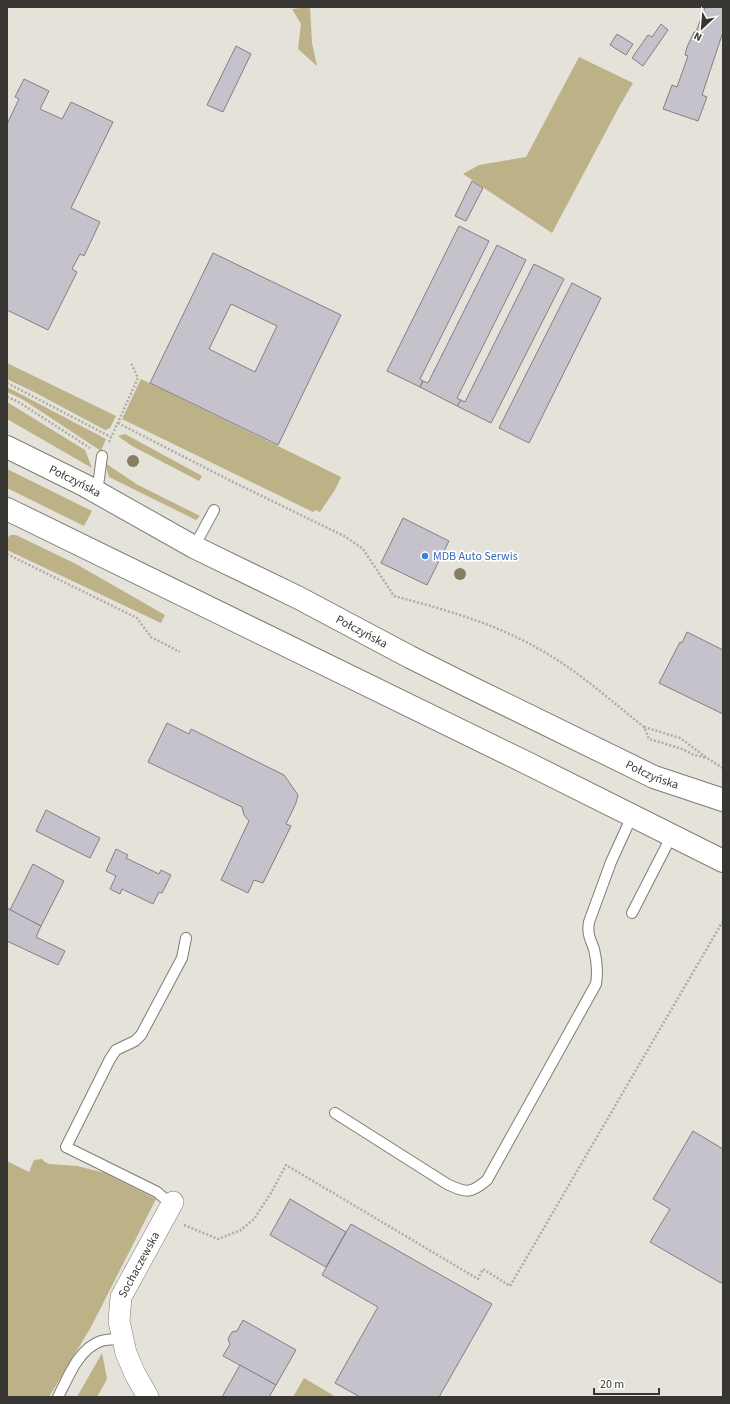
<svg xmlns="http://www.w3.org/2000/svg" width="730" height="1404" font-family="'Source Sans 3',sans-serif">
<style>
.green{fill:#bcb187}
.building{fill:#c6c2cb;stroke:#827e86;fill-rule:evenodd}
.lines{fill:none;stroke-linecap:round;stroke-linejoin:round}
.service-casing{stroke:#7e7c73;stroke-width:12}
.minor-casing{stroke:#7e7c73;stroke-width:22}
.secondary-casing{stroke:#7e7c73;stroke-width:24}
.path{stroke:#aeaca4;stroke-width:2.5;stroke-dasharray:2 2;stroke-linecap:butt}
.service{stroke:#fff;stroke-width:10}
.minor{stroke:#fff;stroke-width:21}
.secondary{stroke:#fff;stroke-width:22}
.tree{fill:#867e62}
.shop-dot{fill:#3f7fe0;stroke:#fff;stroke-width:1.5}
.labels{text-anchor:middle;stroke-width:3.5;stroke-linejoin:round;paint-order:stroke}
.street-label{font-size:12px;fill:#373632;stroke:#fff}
.shop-label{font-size:12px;fill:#366cbe;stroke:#fff;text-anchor:start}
</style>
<rect width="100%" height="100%" fill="#e5e2d9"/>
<g class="green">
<polygon points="310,7 312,43 317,66 298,49 301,24 292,9"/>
<polygon points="579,57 633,83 619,107 552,233 463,174 479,165 526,157"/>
<polygon points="7,363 116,416 110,428 105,430 36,393 7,379"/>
<polygon points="141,379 341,477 335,490 320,512 315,510 313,512 122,419"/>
<polygon points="7,387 106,439 101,451 22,399 7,392"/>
<polygon points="7,402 85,450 92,468 7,419"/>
<polygon points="125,434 202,476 199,481 132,446 118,436"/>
<polygon points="105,463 138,485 200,516 196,520 109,477"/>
<polygon points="7,469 92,511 84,526 7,488"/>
<polygon points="10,535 16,535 76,564 165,615 161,623 7,550 7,539"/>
<polygon points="42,1159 45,1162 49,1164 77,1166 105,1173 156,1199 91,1327 49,1397 7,1397 7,1161 29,1172 34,1160"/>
<polygon points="102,1353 107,1379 97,1397 77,1397"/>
<polygon points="304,1378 336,1397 293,1397"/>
</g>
<g class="building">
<polygon points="705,7 723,7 723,32 702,95 707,97 698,121 663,109 672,85 677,87 688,56 685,55 687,47 694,32 696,32"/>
<polygon points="661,24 668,30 643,66 632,58 648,35 652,37"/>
<polygon points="617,34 633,44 626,55 610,45"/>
<polygon points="236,46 251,54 223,112 207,105"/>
<polygon points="24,79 49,91 40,109 62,119 71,102 113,122 71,208 100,222 84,256 80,254 72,269 77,272 48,330 7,310 7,124 19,99 15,97"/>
<polygon points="472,181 483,188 466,221 455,216"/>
<polygon points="459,226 489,241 420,379 423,381 420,387 387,371"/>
<polygon points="497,245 526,260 457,398 461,400 457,406 420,387 423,381 428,383"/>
<path d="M213,253L341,315L278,445L150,383ZM231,304L277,326L255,372L209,349Z"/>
<polygon points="534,264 564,279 491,423 457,406 461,400 465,402"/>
<polygon points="572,283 601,298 529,443 499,428"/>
<polygon points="403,518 449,541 427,585 381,563"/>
<polygon points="687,632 723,650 723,714 659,683 680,642 682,643"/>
<polygon points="167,723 189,734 191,729 284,775 298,795 296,803 286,824 291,826 263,883 254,880 248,893 221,880 249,821 244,815 242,807 148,762"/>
<polygon points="46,810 100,838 90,858 36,831"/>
<polygon points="116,849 128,855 126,858 159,874 161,870 171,875 162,893 159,892 153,904 122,889 120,894 110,889 116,876 106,871"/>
<polygon points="33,864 64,881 41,926 10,910"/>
<polygon points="7,908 41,926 36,937 65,951 58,965 7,941"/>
<polygon points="693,1131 723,1149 723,1280 721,1283 650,1242 670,1209 653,1199"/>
<polygon points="290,1199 346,1232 326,1267 270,1235"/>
<polygon points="351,1224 492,1304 439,1397 360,1397 335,1383 378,1307 322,1275"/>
<polygon points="243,1320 296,1350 276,1385 223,1356 230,1344 228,1339 232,1332 237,1331"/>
<polygon points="240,1365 276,1385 269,1397 222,1397"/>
</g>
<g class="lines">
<defs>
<g id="service">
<polyline points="97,493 102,456"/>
<polyline points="194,547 214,510"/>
<polyline points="632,913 672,835"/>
<path d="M335,1113L447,1184C465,1193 471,1194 487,1180L596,984C598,972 597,961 594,949C590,938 587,934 589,922L611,862L632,816"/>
<polyline points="172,1205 157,1192 66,1147 110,1059 116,1050 135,1041 141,1035 182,958 186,938"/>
<path d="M58,1397C68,1378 78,1349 101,1341C108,1339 115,1339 123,1339"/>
</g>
<g id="minor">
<path id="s1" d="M148,1397L135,1374L126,1353L119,1321L121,1297L173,1202"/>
</g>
<g id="secondary">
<path id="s2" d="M7,447L84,485L194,547L299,598L410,657L470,687L654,777L723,800"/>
<polyline points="7,509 531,765 723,861"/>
</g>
</defs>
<use href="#service" class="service-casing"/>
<use href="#minor" class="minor-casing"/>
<use href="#secondary" class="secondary-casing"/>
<g class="path">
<polyline points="7,383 111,437"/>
<polyline points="7,397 17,401 90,448"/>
<path d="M118,423L231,481L346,537L363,549L394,596C443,609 494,623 539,649C577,670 610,700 644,727L649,739L682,749L694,755L707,758"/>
<polyline points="109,442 138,378 131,363"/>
<polyline points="7,554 137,618 151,637 180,652"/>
<polyline points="644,727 680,738 707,758 723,768"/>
<polyline points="184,1225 218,1239 241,1230 254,1219 271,1193 286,1165 478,1279 483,1269 510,1286 723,921"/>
</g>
<use href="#service" class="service"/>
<use href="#minor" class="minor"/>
<use href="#secondary" class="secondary"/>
</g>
<g class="tree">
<circle cx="133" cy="461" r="6"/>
<circle cx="460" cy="574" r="6"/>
</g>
<circle class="shop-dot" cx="425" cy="556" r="4"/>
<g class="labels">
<g class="street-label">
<text dy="4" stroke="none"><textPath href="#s2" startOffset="76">Połczyńska</textPath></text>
<text dy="4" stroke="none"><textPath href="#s2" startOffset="400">Połczyńska</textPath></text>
<text dy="4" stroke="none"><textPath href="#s2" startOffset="724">Połczyńska</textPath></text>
<text dy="4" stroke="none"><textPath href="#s1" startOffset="143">Sochaczewska</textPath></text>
</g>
<g class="shop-label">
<text x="433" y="560">MDB Auto Serwis</text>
</g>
</g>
<rect width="730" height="1404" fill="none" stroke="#373632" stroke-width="16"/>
<g transform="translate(702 28) rotate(206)" stroke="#ffffff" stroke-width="3" paint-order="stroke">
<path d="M0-3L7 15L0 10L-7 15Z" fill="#373632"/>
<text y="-6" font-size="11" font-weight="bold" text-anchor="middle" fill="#373632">N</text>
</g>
<path d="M594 1388v6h65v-6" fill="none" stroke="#373632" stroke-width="2"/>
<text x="600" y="1388" font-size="12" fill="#373632" stroke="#ffffff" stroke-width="3" paint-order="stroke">20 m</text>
</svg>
